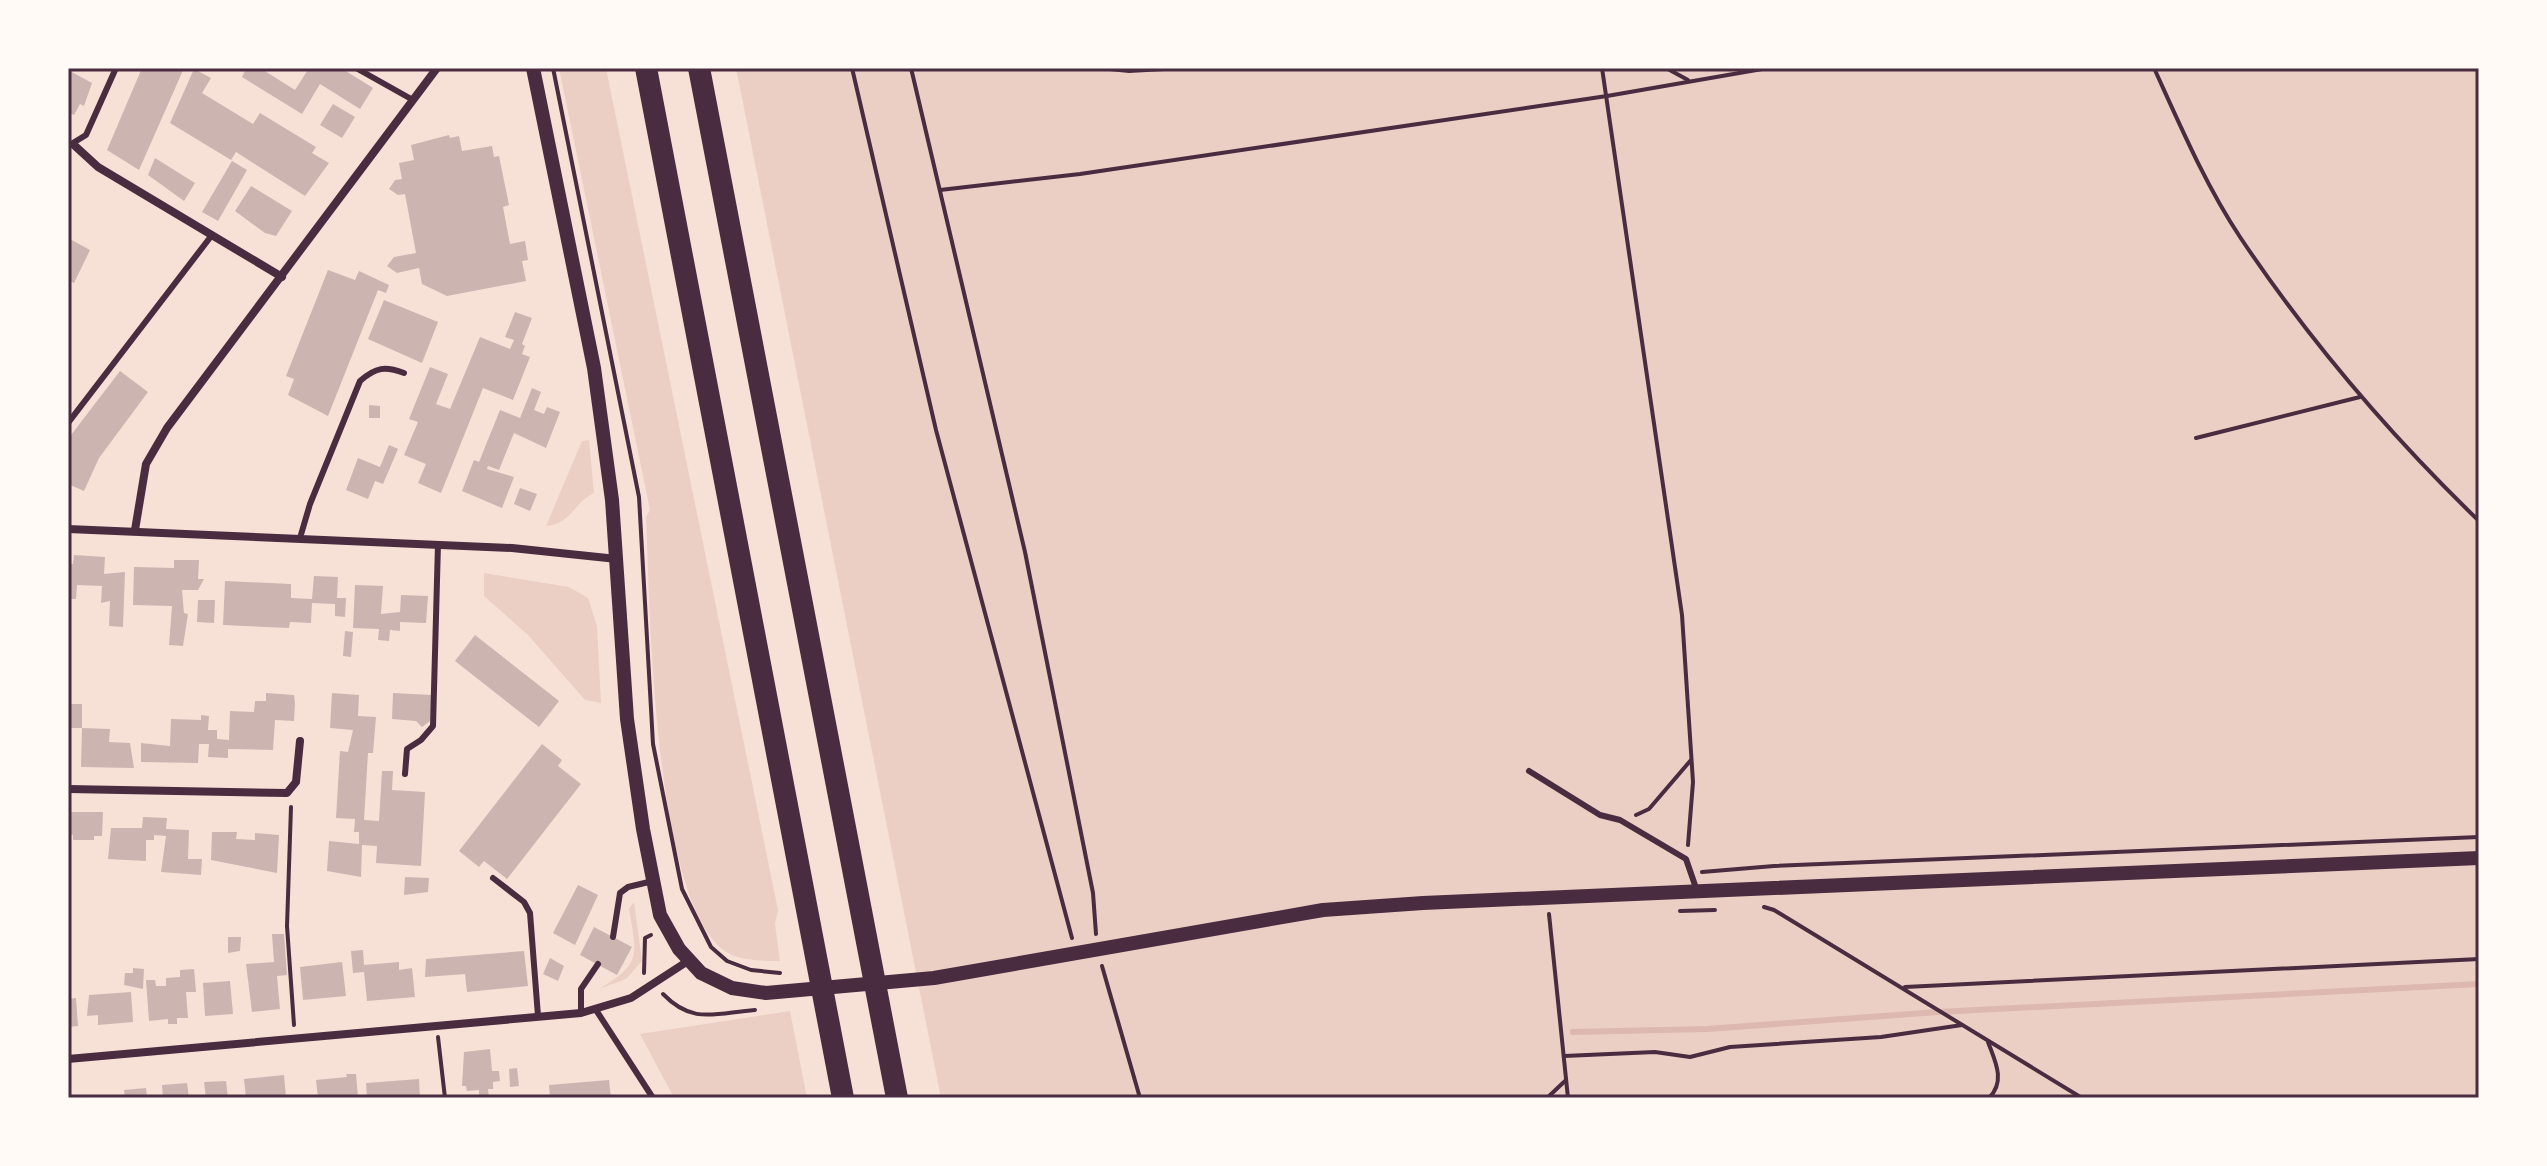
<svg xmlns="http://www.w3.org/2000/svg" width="2547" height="1166" font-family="'Fira Sans',sans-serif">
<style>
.green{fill:#ebcfc5}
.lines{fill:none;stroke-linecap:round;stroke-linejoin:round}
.stream{stroke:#dcb8b0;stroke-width:6}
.building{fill:#ccb4b1}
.path{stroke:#4a2c40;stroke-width:4}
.service{stroke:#4a2c40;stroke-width:6}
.minor{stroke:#4a2c40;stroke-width:8}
.tertiary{stroke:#4a2c40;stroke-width:14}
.motorway{stroke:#4a2c40;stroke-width:22}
.neatline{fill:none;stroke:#4a2c40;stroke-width:3}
</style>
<rect width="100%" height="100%" fill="#f7e1d7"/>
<g class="green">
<path d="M559,68H606L778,910L775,924L780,961C762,961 737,961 722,949C653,891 650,608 646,517L650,510Z"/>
<polygon points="736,68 2479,68 2479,1098 941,1098"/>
<path d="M589,440L594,493C573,503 572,524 546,526L582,441Z"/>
<polygon points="484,573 569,587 588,598 597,626 601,703 585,700 528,635 484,596"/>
<path d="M634,902L642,961L626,979L599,989C642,964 637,955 629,909Z"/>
<polygon points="790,1011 807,1098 674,1098 640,1034"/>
</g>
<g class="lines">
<polyline class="stream" points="1573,1032 1707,1029 1938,1012 2479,984"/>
</g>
<g class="building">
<polygon points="142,68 184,68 139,170 107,150"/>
<polygon points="240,68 260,68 295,90 309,68 341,68 373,88 360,109 320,84 302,114 242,77 245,71"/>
<polygon points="194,69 211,78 202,93 253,124 260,113 316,147 312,153 329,163 305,196 236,152 231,160 170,123"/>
<polygon points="68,70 92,83 84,106 80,104 74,115 68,112"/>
<polygon points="333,104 355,117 342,138 320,125"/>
<polygon points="449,135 450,138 459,136 462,151 492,146 494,157 499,156 509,205 503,207 510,244 525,241 528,260 522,261 526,281 447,296 422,284 419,268 397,273 387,266 394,257 416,253 405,194 398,195 389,189 395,180 402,179 399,163 414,160 411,145"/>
<polygon points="155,158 195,183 184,201 148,175"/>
<polygon points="232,161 247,170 218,221 202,212"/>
<polygon points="251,186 292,211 276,236 265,233 235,211"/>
<polygon points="68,238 90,250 74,283 68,280"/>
<polygon points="328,270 355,280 359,271 389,285 386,293 378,290 328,416 288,395 294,379 286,376"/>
<polygon points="384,300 438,322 422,363 368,339"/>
<polygon points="515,312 532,318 522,344 525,346 522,354 530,357 513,400 483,388 441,493 418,483 426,464 404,455 418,422 409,419 430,367 448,374 436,404 450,409 480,337 510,349 514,340 505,337"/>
<polygon points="120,371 148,392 99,458 84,491 68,484 68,439"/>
<polygon points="532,388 541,392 534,410 544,414 547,407 560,412 546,448 514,433 499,470 488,466 487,469 514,477 502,508 462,491 474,460 479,462 500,410 520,418"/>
<polygon points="369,405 380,406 380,418 369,418"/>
<polygon points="389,445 398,449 383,484 375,481 368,499 346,490 358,458 380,467"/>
<polygon points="520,488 537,494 530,511 514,504"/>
<polygon points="74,555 105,557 104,574 125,572 123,627 109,626 110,601 101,603 102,586 77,585 76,599 68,599 69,564 73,564"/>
<polygon points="174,560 199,560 198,579 204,579 198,590 182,590 184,613 188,614 183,646 169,645 172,606 133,605 134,567 174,568"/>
<polygon points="314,576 338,577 337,598 346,598 345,617 335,616 335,604 312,603 311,623 290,622 289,628 223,625 225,581 291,584 291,598 312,599"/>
<polygon points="355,585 383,586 381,614 400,612 401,595 428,596 426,623 400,622 400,631 390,630 389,641 378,640 379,629 353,628"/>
<polygon points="198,600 215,600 214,623 197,622"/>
<polygon points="345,631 353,632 351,657 343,656"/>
<polygon points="475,635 559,701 539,727 455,661"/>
<polygon points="266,693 294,695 295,703 294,721 275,720 273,750 228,749 228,758 208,757 209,744 199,744 198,763 141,762 141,743 170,746 171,719 201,720 201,715 209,716 208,730 217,730 217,739 229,740 230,711 254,712 255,701 266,701"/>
<polygon points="332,693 359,695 358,716 376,717 373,753 368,753 364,820 379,821 382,771 393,771 392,790 425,792 421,866 376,863 377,846 362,845 361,877 327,871 329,841 359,844 359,832 354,832 355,819 336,818 340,751 348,752 353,730 330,728"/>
<polygon points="393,693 432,695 430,721 422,727 416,721 392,719"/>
<polygon points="68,704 82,704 82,728 110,729 109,742 130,743 134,768 81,767 82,728 68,728"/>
<polygon points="542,744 562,760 558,766 581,784 507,879 484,861 479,867 459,851"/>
<polygon points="68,812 103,812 102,836 94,836 94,840 73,840 73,835 68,834"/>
<polygon points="143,817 167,818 166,829 189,830 188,859 202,859 201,875 161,872 166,836 154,835 154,840 146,840 146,861 108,859 111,828 142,828"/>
<polygon points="212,832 237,832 236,839 255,840 255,833 279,835 277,873 211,860"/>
<polygon points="405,877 429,878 428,892 404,895"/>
<polygon points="578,885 598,895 575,945 553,933"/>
<polygon points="594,927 632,947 617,975 580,955"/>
<polygon points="272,934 284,934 287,975 277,976 280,1009 252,1012 246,964 274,962"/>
<polygon points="228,937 241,937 240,951 228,953"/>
<polygon points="363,950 364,965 399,962 399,970 412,968 415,997 367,1001 364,972 353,973 351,951"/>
<polygon points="524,951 528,986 467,992 465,974 425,977 426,959"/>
<polygon points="550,958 564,966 558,981 543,974"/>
<polygon points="342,962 346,996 303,1000 300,967"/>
<polygon points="133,968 144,969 143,989 124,985 125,973 133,973"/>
<polygon points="194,969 196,992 186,992 188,1018 177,1018 177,1024 168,1024 168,1019 149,1021 146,980 155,980 156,986 166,986 166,978 180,977 180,970"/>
<polygon points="230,981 233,1014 205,1016 203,983"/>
<polygon points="131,992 133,1022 98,1025 98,1015 87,1016 89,995"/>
<polygon points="76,998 78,1026 68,1027 68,999"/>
<polygon points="490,1049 492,1071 499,1071 500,1081 493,1082 493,1089 488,1089 489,1098 479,1098 479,1090 467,1091 466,1086 462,1086 464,1052"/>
<polygon points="517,1068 519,1086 510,1087 509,1069"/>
<polygon points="346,1074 356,1074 358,1098 318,1098 316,1080 347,1077"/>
<polygon points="284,1075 286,1098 246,1098 244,1079"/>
<polygon points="419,1079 420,1098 367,1098 366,1083"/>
<polygon points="609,1080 611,1098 550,1098 549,1085"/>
<polygon points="226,1081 228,1098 206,1098 204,1082"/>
<polygon points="187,1083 189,1098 163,1098 162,1085"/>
<polygon points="146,1088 147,1098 125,1098 124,1090"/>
</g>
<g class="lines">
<g class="path">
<polyline points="553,68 639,497 653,744 682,889 711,947 727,961 751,970 780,973"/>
<polyline points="852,68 936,430 1072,938"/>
<polyline points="911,68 1025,552 1093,893 1096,934"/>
<polyline points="1100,68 1129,71 1181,68"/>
<polyline points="1602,68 1682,615 1693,782 1688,845"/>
<polyline points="1666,68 1688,80"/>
<path d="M2154,68C2180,125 2205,184 2240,237C2309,340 2390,435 2479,521"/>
<polyline points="940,190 1080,174 1607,96 1768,68"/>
<polyline points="2196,438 2360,397"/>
<polyline points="291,807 287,926 294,1025"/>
<polyline points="1636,815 1649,809 1691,760"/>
<polyline points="1702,872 1774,866 2479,837"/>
<polyline points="1764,907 1774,910 2082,1098"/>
<polyline points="1680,911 1715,910"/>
<polyline points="1549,914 1568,1098"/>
<polyline points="1102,966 1140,1098"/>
<polyline points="644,973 645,938 651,935"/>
<polyline points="1905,987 2479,959"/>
<path d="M663,994C693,1025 715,1013 755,1010"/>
<polyline points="438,1037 445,1098"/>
<path d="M1988,1042C1995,1061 2006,1081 1989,1098"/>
<polyline points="1564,1056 1655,1052 1690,1057 1730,1047 1881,1037 1962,1025"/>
<polyline points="1547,1098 1565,1081"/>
</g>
<g class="service">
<polyline points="356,68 413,100"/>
<polyline points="68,146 86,135 116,68"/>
<polyline points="68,423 212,235"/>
<path d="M300,538L310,504L360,381C376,367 385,366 404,373"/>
<polyline points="1529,771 1600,815 1620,820 1686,859 1697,891"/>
<polyline points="405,774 407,749 421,740 433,726 438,544"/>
<polyline points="493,878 524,902 530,913 538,1016"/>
<polyline points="613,937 620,893 628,887 653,881"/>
<polyline points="596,1010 653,1098"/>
<polyline points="581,1013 581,989 598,964"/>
</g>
<g class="minor">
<polyline points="74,145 98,167 282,277"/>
<polyline points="68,529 512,548 617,559"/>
<polyline points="135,530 146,464 167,428 437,68"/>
<polyline points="68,789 287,793 296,782 300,741"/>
<polyline points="68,1059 581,1013 631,998 688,961"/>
</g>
<polyline class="tertiary" points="533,68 594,368 612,500 627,719 643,829 660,915 679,949 701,973 732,988 766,993 934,978 1323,910 1423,903 2479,858"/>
<g class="motorway">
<polyline points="646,68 843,1098"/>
<polyline points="699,68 897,1098"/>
</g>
</g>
<rect width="2547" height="1166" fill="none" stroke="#fffaf5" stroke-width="140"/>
<rect x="70" y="70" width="2407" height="1026" class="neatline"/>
</svg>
